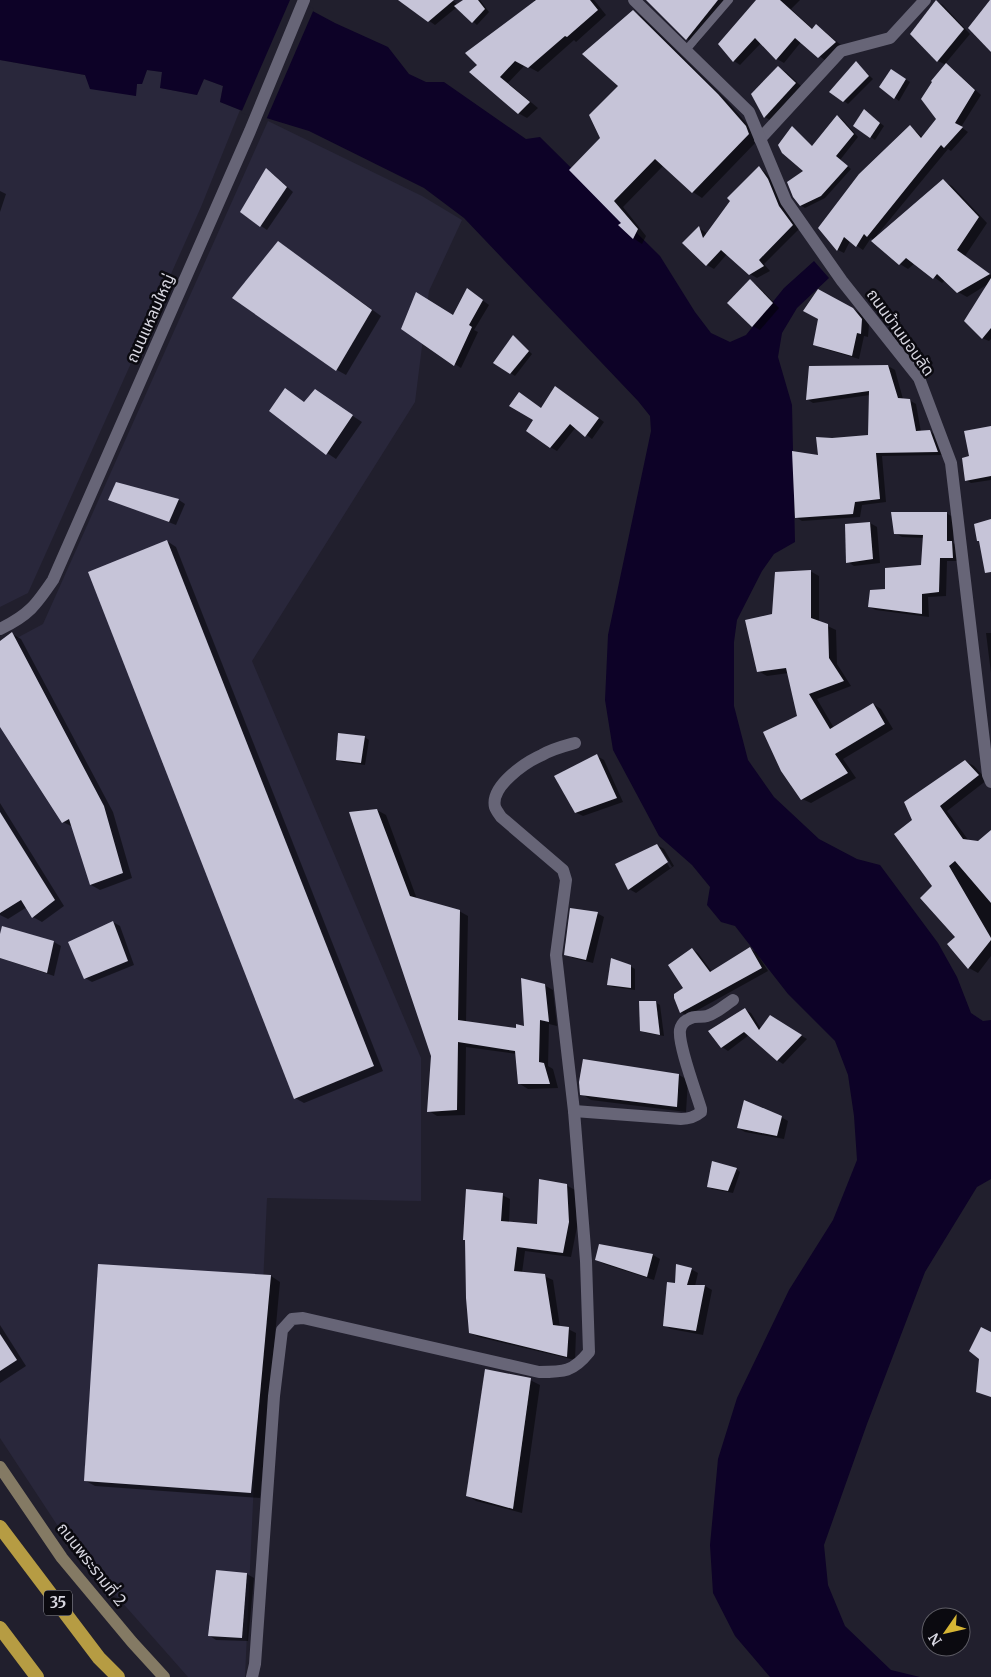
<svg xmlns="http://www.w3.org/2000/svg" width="991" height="1677" font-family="Merriweather,'Noto Sans Thai',serif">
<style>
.built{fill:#29273b}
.water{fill:#0d0227}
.pier{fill:#211f2d}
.shadow{fill:#0007;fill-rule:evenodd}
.building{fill:#c6c4d8}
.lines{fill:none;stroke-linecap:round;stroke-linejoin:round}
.service{stroke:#676577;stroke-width:8}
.minor{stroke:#676577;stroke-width:12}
.tertiary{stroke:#676577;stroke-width:12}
.secondary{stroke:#847a64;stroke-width:12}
.trunk{stroke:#b69c43;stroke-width:14}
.labels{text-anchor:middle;stroke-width:5;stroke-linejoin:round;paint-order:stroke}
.shield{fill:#0b0a10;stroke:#9a9aa2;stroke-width:1}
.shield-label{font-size:15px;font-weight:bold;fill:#d8d7e1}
.street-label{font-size:16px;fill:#d8d7e1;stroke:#0b0a10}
</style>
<rect width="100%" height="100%" fill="#211f2d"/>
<g class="built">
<polygon points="0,60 85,75 135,96 137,84 142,84 147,70 162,72 161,88 197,95 204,79 223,86 220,102 240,110 201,207 28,593 0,607"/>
<polygon points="268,121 422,196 462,220 429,291 415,402 252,661 421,1058 421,1201 267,1198 245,1677 188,1677 67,1540 0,1438 0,647 43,624"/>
</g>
<polygon class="water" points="0,0 292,0 335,23 388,47 409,74 426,82 444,82 526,139 540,137 660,256 695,312 711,333 730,342 746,335 784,288 814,261 829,278 797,308 782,333 778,357 792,405 795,542 774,554 762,571 737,620 734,642 734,706 748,760 774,797 819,839 857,859 880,865 938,943 957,977 971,1013 983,1021 991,1020 991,1179 977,1187 925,1272 867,1424 824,1545 828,1585 845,1626 891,1670 920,1677 770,1677 735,1636 713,1593 710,1545 718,1459 737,1398 789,1290 833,1220 857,1160 854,1116 848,1075 835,1041 788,994 735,926 721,922 707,905 710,887 692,865 659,836 613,750 605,700 608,635 651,431 650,416 638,401 464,218 424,188 309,131 240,110 220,102 223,86 204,79 197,95 160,88 162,72 147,70 142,84 137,84 136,96 90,89 85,75 0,60"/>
<polygon class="pier" points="290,0 298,0 314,9 266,120 241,113"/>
<g class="shadow">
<polygon points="400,0 452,0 458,5 465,0 480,0 489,12 477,25 457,7 435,25"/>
<polygon points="534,0 594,0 606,15 576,42 574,40 538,72 525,65 508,83 538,108 527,118 518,113 471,72 535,2"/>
<polygon points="647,0 723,0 728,4 697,44 687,39"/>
<polygon points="762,0 800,0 791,9 813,29 817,26 823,30 842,46 826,61 801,42 784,63 777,59 761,43 740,65 734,61"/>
<polygon points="936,1 943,5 970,34 945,64 953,69 981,95 961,127 968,132 951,151 948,149 877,235 878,236 943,181 952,186 987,223 965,256 991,275 991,339 989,341 982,338 988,284 967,297 958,292 945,280 942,283 915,263 908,269 900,264 871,238 863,250 850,241 844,253 838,250 819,228 910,127 916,131 923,138 938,119 946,65 938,61 911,34"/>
<polygon points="633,11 642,17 727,101 755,133 758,140 702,198 693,192 663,166 623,207 646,236 642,244 633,238 620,225 622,223 571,170 602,138 620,86"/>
<polygon points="856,63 873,79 848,104 831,91"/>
<polygon points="779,68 786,72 802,87 771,121 765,117"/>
<polygon points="892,71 910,82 899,101 881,87"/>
<polygon points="869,114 884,126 875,140 855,126"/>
<polygon points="837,116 842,119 858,137 840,160 851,169 825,198 805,208 800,205 806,171 792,128 813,147"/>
<polygon points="759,168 765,172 775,184 799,229 764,264 770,271 757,278 750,274 727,254 714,269 707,265 684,243 699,228 705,232 707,235"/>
<polygon points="266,170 273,174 293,192 267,230 261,226"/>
<polygon points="0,191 6,194 0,212"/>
<polygon points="279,242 381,316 346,375 337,370"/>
<polygon points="750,281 757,285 779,308 760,330 753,326 728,303"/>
<polygon points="474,294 489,305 474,330 478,332 461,368 402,329 453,316"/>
<polygon points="852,309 860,313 869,324 868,337 864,336 859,359 821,348 814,344"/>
<polygon points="514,337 532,354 515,376 495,363"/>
<polygon points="888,366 895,370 903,399 909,400 916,404 921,432 929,431 936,435 944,455 882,456 886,502 862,505 860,517 802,521 796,517 819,456 832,439 869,436 870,395 813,403 807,399"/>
<polygon points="286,390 305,403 324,397 362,422 336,459 327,453"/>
<polygon points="562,391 604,422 592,439 576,427 557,451 550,447 541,409"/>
<polygon points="991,427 991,480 971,483 966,480 970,457"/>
<polygon points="117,483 179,500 185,504 176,525 110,499"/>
<polygon points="946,513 953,517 953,543 958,546 959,561 947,561 946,596 928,597 929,617 876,610 869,607 886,590 923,566 924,538 902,537 895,533"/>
<polygon points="870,523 877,527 880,563 854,566 848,562 847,525"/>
<polygon points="167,541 176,547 383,1071 304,1103 295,1098"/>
<polygon points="810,571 819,576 819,622 836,630 837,664 851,686 817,699 834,728 873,704 881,709 893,729 843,759 856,778 811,803 802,799 798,716 789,673 767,676 758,671 773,615"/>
<polygon points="986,633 991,633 991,673"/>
<polygon points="12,634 21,639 113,812 132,878 100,890 91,885 73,827 63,822 0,724 0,643"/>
<polygon points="364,737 369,740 365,765 342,762 337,759"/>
<polygon points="597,756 604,760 623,802 583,816 575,812"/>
<polygon points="965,761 974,766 987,780 947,811 969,841 979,842 991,832 991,956 978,973 969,968 949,945 956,937 933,886 914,821"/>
<polygon points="0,803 64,906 42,922 33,917 27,907 8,919 0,915"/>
<polygon points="377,810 386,815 417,899 459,911 468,916 466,1022 518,1029 526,1027 544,985 553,990 557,1026 549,1024 548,1066 553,1069 558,1088 528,1089 520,1084 517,1054 466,1047 465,1115 437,1116 429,1111 433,1055"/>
<path d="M657,845L664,849L674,866L636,893L629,889ZM658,849H661L672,867L670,868Z"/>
<polygon points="597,913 604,917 593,963 573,958 566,954"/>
<polygon points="113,922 120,926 134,965 92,982 85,978 70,943"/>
<polygon points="0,939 54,942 61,946 54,976 0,958"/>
<polygon points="692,949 698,953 712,972 750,949 756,952 768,971 687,1016 681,1012"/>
<polygon points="630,966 635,969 635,990 613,987 608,985"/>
<polygon points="655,1002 660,1005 664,1036 646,1033 641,1030"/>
<polygon points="745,1010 751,1013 761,1029 770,1017 807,1039 783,1064 777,1060 749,1035 728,1051 722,1047"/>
<polygon points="679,1075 688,1080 686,1112 591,1100 582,1094"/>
<polygon points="781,1117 788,1121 784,1139 745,1132 738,1128"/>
<polygon points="736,1169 740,1172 733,1193 712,1189 708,1187"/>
<polygon points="566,1185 575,1190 577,1227 571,1257 525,1251 522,1273 544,1276 553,1280 560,1327 568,1329 576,1333 575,1360 479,1337 470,1333 502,1195 510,1199 509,1223 538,1225"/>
<polygon points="600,1245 653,1255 660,1259 654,1280 604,1264 597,1260"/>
<polygon points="691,1269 698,1273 695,1286 705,1286 712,1290 703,1335 671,1329 664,1325 676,1284"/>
<polygon points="271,1276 280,1282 260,1498 95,1486 86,1481"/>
<polygon points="0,1325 26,1366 0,1383"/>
<polygon points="530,1380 540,1385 522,1513 476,1501 467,1495"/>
<polygon points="217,1571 247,1574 254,1578 248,1641 216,1640 210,1636"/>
</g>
<g class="building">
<polygon points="398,0 454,0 428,22"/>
<polygon points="463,0 478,0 485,9 472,23 454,6"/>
<polygon points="536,0 590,0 598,10 567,37 565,36 528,68 515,61 500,77 530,102 518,114 469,72 477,65 465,53"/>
<polygon points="646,0 718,0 686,40"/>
<polygon points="756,0 780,0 812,29 816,24 836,42 818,58 795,38 776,60 755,38 733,62 718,44"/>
<polygon points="936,0 964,29 937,62 910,34"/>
<polygon points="990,0 991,0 991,52 968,28"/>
<polygon points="633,10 718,94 746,126 749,134 692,193 655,159 614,201 638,229 633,239 618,225 621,223 569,170 600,138 589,115 618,86 582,54"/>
<polygon points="856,61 869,76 843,102 829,92"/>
<polygon points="946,63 975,90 955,123 963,127 944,148 941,145 867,237 864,234 856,247 844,237 837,251 818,228 859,174 910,125 921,138 936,119 921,99 932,82 931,81"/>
<polygon points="778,66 796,83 764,118 751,94"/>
<polygon points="891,69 906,79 894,99 879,87"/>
<polygon points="864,109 880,123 870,138 853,126"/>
<polygon points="837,115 854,134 836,156 848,166 821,196 800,206 793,197 787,182 803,171 782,153 778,145 792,126 812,146"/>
<polygon points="759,166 768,179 779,206 793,225 759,260 764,266 749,275 721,250 706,266 682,243 699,226 703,238 730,201 727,198"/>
<polygon points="266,168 287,187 260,227 240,212"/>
<polygon points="943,179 979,217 957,250 990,274 957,293 937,274 933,279 906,258 899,265 871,241"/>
<polygon points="278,241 372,310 336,371 232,298"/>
<polygon points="991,278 991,328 982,339 964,321"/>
<polygon points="750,279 773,303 752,327 727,303"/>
<polygon points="467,288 483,300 469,325 472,327 454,366 401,329 416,292 453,315"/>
<polygon points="818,289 853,308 862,319 861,334 857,333 852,356 813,345 818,319 803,311"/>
<polygon points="513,335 529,351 510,374 493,363"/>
<polygon points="888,365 898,398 910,399 916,431 930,430 938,452 876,453 880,499 855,502 853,514 795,518 792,451 818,455 816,437 832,438 868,435 869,391 806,400 809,366"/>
<polygon points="555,386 599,418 585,437 570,424 550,448 526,431 533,420 509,406 519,392 541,408"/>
<polygon points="285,388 304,402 315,389 353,415 326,455 269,411"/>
<polygon points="991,426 991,476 965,481 962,458 969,456 964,431"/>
<polygon points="116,482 179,499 169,522 108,500"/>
<polygon points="891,512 947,512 947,541 952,541 953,558 940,558 939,592 922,594 922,614 868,607 870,590 885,589 885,568 921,565 923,535 894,534"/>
<polygon points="991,519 991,572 985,573 979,541 977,541 974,524"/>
<polygon points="870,522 873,559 846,563 845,524"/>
<polygon points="167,540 374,1066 294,1099 88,572"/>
<polygon points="811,570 811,618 828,624 829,658 844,681 809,694 830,729 873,703 885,724 835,754 848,773 801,800 781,771 763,732 797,716 786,668 757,672 745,620 772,614 775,572"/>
<polygon points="12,632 104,806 123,873 90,885 69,819 62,823 0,727 0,641"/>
<polygon points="338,733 365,736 361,763 336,760"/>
<polygon points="597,754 617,798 575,813 554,776"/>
<polygon points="965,760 979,775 940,806 963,839 978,841 991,830 991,903 955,861 949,866 991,938 991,940 968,969 947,944 955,937 920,898 932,886 894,834 912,820 904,802"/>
<polygon points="377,809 410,896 460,910 458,1020 516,1028 516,1024 524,1026 521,978 545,984 549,1022 540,1020 539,1062 544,1063 550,1084 518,1084 515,1051 458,1042 457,1110 427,1112 431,1056 349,812"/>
<polygon points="0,812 55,900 32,918 21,900 0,913"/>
<polygon points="657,844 668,862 628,890 615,864"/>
<polygon points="570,908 598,912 586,960 564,955"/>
<polygon points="113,921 128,961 84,979 68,942"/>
<polygon points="2,926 54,941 47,973 0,958 0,934"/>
<polygon points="750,947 762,968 680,1013 674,998 674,994 683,988 668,965 692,948 710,972"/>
<polygon points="611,958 631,965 631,988 607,985"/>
<polygon points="639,1001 656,1001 660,1035 640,1031"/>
<polygon points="745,1008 759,1030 770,1015 802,1035 777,1061 744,1032 721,1048 708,1031"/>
<polygon points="583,1059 679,1074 677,1107 580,1095 579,1082"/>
<polygon points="744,1100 782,1116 777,1136 737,1128"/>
<polygon points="712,1161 737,1168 728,1191 707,1187"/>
<polygon points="539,1179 567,1184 569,1222 563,1253 517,1247 514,1271 545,1274 553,1325 569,1327 567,1357 469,1333 466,1298 465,1240 463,1240 466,1189 503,1193 501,1221 537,1224"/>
<polygon points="599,1244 653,1254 647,1277 595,1260"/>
<polygon points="98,1264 271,1275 251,1493 84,1481"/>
<polygon points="676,1264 692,1268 687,1285 705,1285 696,1331 663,1326 667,1282 675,1283"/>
<polygon points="981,1327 991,1332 991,1397 976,1392 979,1359 969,1351"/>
<polygon points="0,1334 17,1360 0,1371"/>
<polygon points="485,1369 531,1378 513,1509 466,1496"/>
<polygon points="216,1570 247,1573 242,1638 208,1636"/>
</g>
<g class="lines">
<polyline class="service" points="686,50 729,0"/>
<g class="minor">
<polyline points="760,139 841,51 890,38 925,0"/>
<path d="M574,1111L681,1119C689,1119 695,1117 701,1112V1109C696,1092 678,1045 680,1030C681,1025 684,1021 689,1019C695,1015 701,1018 707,1016C717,1013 725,1005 733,1000"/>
<path d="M252,1677L255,1664L274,1396L282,1330L292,1319L303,1318L539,1372C564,1372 573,1372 589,1352L586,1261L574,1111L556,955L566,880L563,870L501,817C499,814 496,810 495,807C490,786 526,762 542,755C552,749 564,746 575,743"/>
</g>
<g class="tertiary">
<polyline points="634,0 749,112 786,201 842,281 919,378 951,463 988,775 991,782"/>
<path d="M0,629C29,615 36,605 53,580L250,131L304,0"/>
</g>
<polyline class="secondary" points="0,1467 62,1558 132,1642 164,1677"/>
<g class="trunk">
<polyline points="0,1527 99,1658 118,1677"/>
<polyline points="0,1628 37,1677"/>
</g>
</g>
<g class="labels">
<rect class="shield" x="44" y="1590.5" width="28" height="25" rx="4"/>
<g class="shield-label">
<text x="58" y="1608">35</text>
</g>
<g class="street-label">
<text transform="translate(150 318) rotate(-66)" y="6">ถนนแหลมใหญ่</text>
<text transform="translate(901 332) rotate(54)" y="6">ถนนบ้านมอบลัด</text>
<text transform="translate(92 1564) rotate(52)" y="6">ถนนพระรามที่ 2</text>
</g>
</g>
<g transform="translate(946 1632) rotate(236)"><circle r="24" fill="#0b0a10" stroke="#5d5c64"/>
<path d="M0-4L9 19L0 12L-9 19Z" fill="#d6b534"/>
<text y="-8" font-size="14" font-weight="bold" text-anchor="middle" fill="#d8d7e1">N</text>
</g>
</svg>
